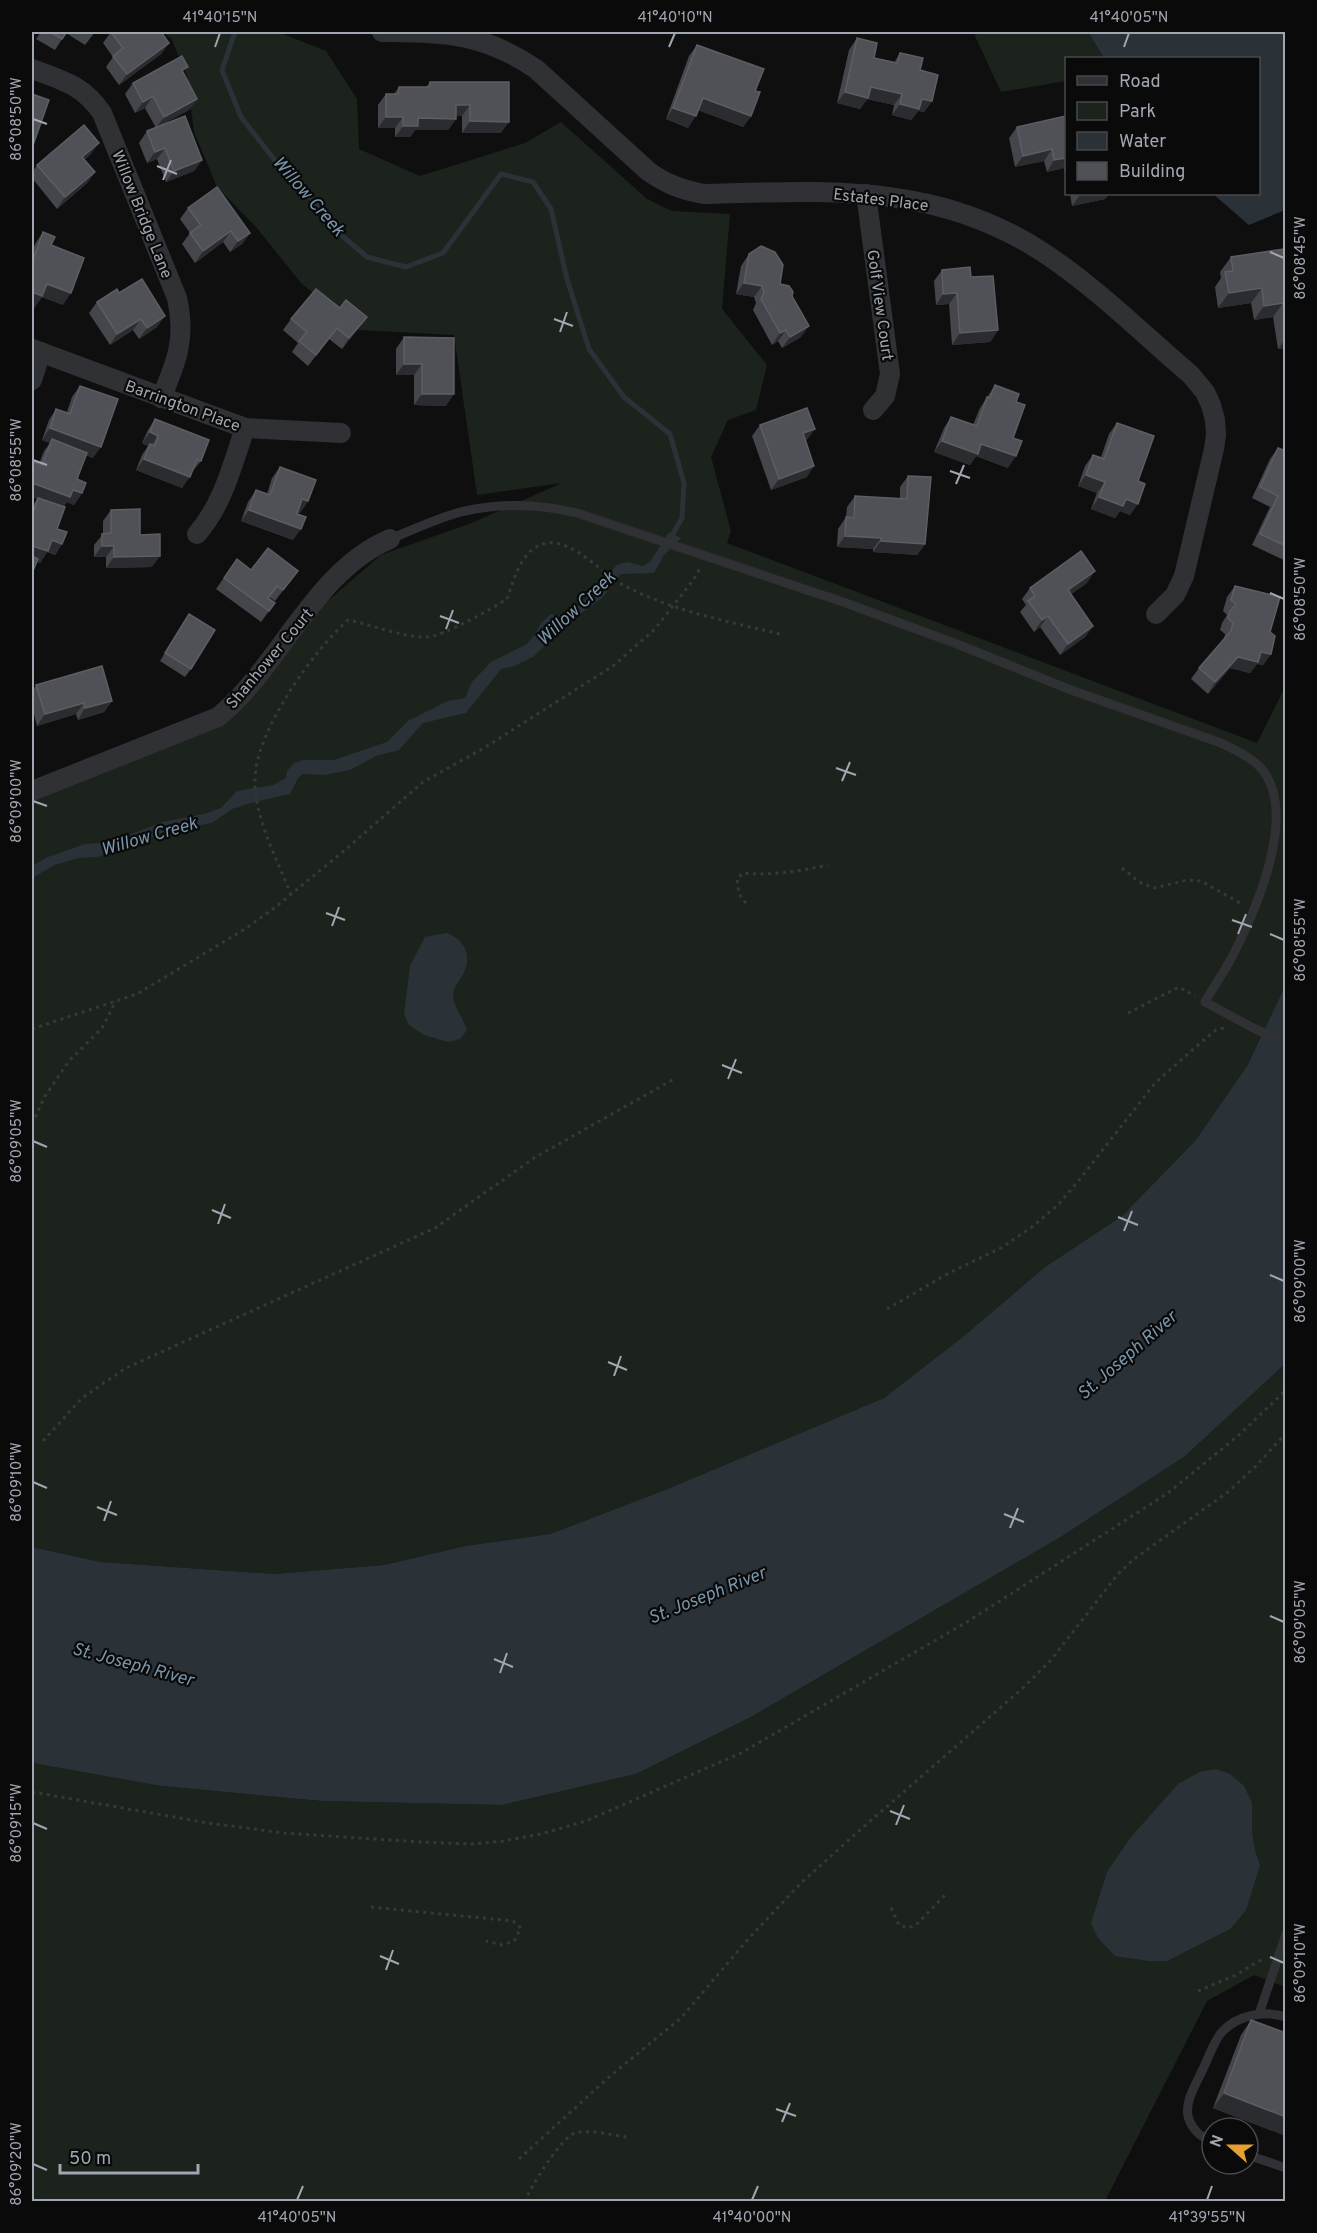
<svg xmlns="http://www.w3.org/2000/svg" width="1317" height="2233" font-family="Overpass,sans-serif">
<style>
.green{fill:#1c231c}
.water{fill:#2a3238}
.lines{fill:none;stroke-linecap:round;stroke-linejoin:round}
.stream{stroke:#2a3238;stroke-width:5}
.path{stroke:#37383c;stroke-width:3;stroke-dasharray:3 4.5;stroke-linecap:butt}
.service{stroke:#303135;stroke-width:9}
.minor{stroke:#303135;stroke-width:20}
.wall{fill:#45464b}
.shaded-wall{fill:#2b2c2f}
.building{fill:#4f5156;stroke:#5c5e64;stroke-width:1.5}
.ticks{fill:none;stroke:#a1a7b1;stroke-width:2}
.labels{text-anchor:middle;stroke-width:4.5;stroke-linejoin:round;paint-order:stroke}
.street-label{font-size:16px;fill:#a1a7b1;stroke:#0a0a0b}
.water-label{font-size:18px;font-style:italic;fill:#7996ab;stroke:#0a0a0b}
.neatline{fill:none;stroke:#a1a7b1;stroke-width:2}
.ticks-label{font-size:15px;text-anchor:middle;fill:#a1a7b1}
</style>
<rect width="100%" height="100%" fill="#0f0f10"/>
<g class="green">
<polygon points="161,32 278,32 326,51 357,99 359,149 420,176 525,143 561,122 647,199 672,211 730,214 722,309 767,365 756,410 728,420 711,457 731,531 727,543 1257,743 1285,687 1285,986 1247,1066 1195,1141 1122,1216 1045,1267 964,1336 884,1398 665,1490 550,1534 465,1546 384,1565 275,1574 101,1562 32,1547 32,791 206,723 287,636 381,555 469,524 562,483 477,495 454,335 358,330 301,283 256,227 217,187 194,132 187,76 171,38"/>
<polygon points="975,32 1088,32 1104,58 1066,58 1066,81 1001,92 975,36"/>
<polygon points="1285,1364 1285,1987 1254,1975 1207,2001 1105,2201 32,2201 32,1763 161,1786 322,1801 502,1805 636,1774 751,1717 1059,1538 1184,1457"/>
</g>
<g class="water">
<polygon points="1088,32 1285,32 1285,210 1249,225 1213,194 1258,194 1258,58 1104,58"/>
<polygon points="669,532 681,538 664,555 654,573 621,574 602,598 554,633 545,645 533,657 514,666 501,669 466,713 423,723 399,750 376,756 350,770 324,775 303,774 298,778 290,794 250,803 232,809 212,823 166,831 130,847 97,857 78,858 55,865 32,878 32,866 48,857 85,844 110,842 163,822 204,814 221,808 237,791 273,785 286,778 287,771 294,763 303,760 334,760 387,742 408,721 448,701 465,698 472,682 491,662 527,644 536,633 541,623 551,614 565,617 577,608 617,565 627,562 643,566 650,562"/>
<path d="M447,933C462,939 472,952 465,970C462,979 453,986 453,995C453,1005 464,1020 467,1030L460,1039L448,1042L424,1035L409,1025L404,1014L410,966L425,937Z"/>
<polygon points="1285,986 1285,1364 1184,1457 1059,1538 751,1717 636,1774 502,1805 322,1801 161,1786 32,1763 32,1547 101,1562 274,1574 384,1565 465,1546 550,1534 665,1490 884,1398 964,1336 1045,1267 1122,1216 1195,1141 1247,1066"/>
<polygon points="1216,1769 1230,1774 1244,1786 1252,1803 1252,1833 1255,1851 1260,1865 1246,1910 1230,1929 1167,1961 1149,1961 1115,1956 1098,1938 1091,1923 1107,1872 1131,1837 1178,1784 1200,1772"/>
</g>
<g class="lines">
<polyline class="stream" points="235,32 222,70 241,117 281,168 315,202 340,234 367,257 406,267 443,253 501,174 533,182 551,209 567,279 589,349 624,397 670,434 684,483 682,518 670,539"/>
<g class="path">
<polyline points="1122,868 1139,882 1154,888 1187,880 1201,881 1242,904"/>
<path d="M291,895C278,861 254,817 255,780C255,732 313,651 348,620C374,625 400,637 426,637C443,637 491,609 507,599C514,579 522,546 548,543C575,540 605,577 627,587C676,612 731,622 784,635"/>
<path d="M746,903L739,894L737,879L743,873C772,876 799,871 828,865"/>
<polyline points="1128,1013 1179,987 1195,996"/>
<polyline points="32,1029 137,994 245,929 273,909 345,850 423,782 484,748 613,666 655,629 694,579 700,568"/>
<polyline points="32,1124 45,1096 69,1061 102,1028 116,1001"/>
<polyline points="887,1309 949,1273 1001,1248 1032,1227 1058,1205 1080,1179 1155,1083 1205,1039 1216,1030 1224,1028"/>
<polyline points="43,1441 82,1398 126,1368 435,1228 534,1158 674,1079"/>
<polyline points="32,1792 208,1823 284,1833 420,1842 472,1844 503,1841 541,1834 586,1821 741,1753 967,1622 1168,1493 1239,1435 1286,1390"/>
<polyline points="371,1907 513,1921 521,1928 514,1941 502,1945 486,1941"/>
<polyline points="891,1908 899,1925 908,1928 916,1925 945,1895"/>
<polyline points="1198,1991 1236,1975 1264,1958"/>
<polyline points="519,2159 608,2078 682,2017 749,1938 801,1883 852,1837 1024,1687 1051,1660 1118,1574 1134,1559 1228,1492 1256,1466 1286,1433"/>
<path d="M525,2202C529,2188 562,2137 575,2133C590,2129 612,2135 627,2137"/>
</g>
<g class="service">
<path d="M390,539C413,530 441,516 465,511C501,503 540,504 577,513L843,602L957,644L1071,690L1221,743C1235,750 1249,756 1260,767C1300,811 1256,910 1233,955C1225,971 1214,986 1205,1002L1257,1030L1286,1041"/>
<polyline points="1259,2014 1286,1934"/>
<path d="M1212,2142C1201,2137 1191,2129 1188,2116C1185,2102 1195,2086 1201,2073C1207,2062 1214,2040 1222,2032C1237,2015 1265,2010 1286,2017"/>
<polyline points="1248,2155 1286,2168"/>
</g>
<g class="minor">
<path d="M382,32C444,33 482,32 536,69L648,171C666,184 682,190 704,194C828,191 939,182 1047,255C1099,290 1144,335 1191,375L1205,392L1211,405L1215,420L1216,435L1214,449L1184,576L1175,595L1156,614"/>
<path d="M32,69C62,80 83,85 102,113L177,298C186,337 177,362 161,398"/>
<polyline points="866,194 890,374 885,396 873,410"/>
<polyline points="32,349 245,428 341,433"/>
<polyline points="32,380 41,352"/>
<path d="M197,534C223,504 232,466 245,428"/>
<path d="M32,791L218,717C280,667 314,571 390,539"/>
</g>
</g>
<g class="wall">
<polygon points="41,32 95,32 85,45 66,33 55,50 36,39"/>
<polygon points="111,32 169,43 161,54 119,85 106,67 113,57 103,43"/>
<polygon points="857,38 874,58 894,63 900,53 920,70 932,101 924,112 918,111 911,120 892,115 894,105 867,99 860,109 837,103 849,50"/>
<polygon points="697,45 755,91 751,116 743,127 698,110 688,128 666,119 689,56"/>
<polygon points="183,73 197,99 189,110 157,127 202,160 194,171 166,182 157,159 147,163 139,143 147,131 156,128 145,108 135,113 125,94 133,83"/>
<polygon points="430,82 509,82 501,133 462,133 462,116 456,116 456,119 448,130 415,130 410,137 395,137 395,128 378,128 378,105 386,94 394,94 399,87 426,87"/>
<polygon points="1066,120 1066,178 1064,168 1047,172 1044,161 1015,167 1009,138 1017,127"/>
<polygon points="91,154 84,160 95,172 87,183 57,209 32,178 32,173 37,165"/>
<polygon points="1070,194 1109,194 1105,199 1072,206"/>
<polygon points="188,208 250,233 242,244 230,252 223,242 195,263 182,244 190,233 180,219"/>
<polygon points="43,232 51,245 63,305 42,297 34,308 32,307 32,254 35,244"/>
<polygon points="749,254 792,296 801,337 782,348 778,341 772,345 753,310 756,303 754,297 736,294 741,266"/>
<polygon points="1286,256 1286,348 1278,349 1273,317 1254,320 1251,303 1218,308 1215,287 1221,278 1220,272 1231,257"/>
<polygon points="942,270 971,277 998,330 990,342 952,345 949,304 936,305 934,281"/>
<polygon points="119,293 157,327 139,339 133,330 110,345 89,313 97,302"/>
<polygon points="340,308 367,317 342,349 329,339 308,366 292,352 298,343 283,330 291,319"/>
<polygon points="404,337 454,338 446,406 414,405 414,375 396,375 396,349"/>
<polygon points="995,385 1016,402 1013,438 1008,468 976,456 970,465 934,452 944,428 951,417 973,425 980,408"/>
<polygon points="80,386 93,458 86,455 77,479 82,493 74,505 67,502 63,507 57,529 62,544 55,555 47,552 40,563 36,561 32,573 32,507 37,499 32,497 32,466 34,462 39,464 44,451 50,443 42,440 49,420 56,409 67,412 72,397"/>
<polygon points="155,419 201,461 192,472 182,488 136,470 142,455 148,446 142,443 148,430"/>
<polygon points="1117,423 1138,481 1130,515 1120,511 1115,518 1091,509 1097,493 1078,486 1085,466 1093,455 1101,457 1109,434"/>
<polygon points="760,425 807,440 805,441 807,477 771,490 752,436"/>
<polygon points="1278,448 1286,451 1286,561 1252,545 1270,507 1252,498 1270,459"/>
<polygon points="280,467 308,501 300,513 298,512 293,540 241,521 248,502 256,490 267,494 272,478"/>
<polygon points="908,476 925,544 917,555 873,552 873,549 837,547 838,529 846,517 847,507 855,496 900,499 900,487"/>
<polygon points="111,510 140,535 152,567 106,568 106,557 94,557 94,545 103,534 103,521"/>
<polygon points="237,559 251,570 298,571 275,601 269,597 269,598 275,603 261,622 216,589"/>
<polygon points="1087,583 1071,594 1093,626 1085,637 1060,655 1040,627 1034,632 1020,612 1026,605 1022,599 1030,588"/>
<polygon points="1235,586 1270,632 1271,654 1263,665 1257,664 1250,673 1230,668 1208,694 1191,679 1199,668 1224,639 1225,634 1220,630 1222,623 1227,615 1223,611 1227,597"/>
<polygon points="189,614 191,669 185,677 160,661"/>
<polygon points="36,685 112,701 104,712 78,720 76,714 37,726 32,706 32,692"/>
<polygon points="1251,2020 1284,2033 1286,2028 1286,2136 1213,2108 1241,2035"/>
</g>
<g class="shaded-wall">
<polygon points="169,43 161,54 119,85 127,74"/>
<polygon points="871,87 902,94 894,105 867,99 860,109 837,103 845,92"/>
<polygon points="153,96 145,108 135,113 143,102"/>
<polygon points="703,98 751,116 743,127 695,109"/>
<polygon points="197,99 189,110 156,128 164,117"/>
<polygon points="922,99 932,101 924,112 918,111 911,120 892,115 900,104"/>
<polygon points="456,105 470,105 462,116 448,116"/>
<polygon points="673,108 696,116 688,128 666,119"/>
<polygon points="386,117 403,117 395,128 378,128"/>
<polygon points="418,118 456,119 448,130 415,130 410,137 395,137 403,126"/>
<polygon points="470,121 509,122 501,133 462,133"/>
<polygon points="99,143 91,154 74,169 82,157"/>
<polygon points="165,148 157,159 147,163 155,152"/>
<polygon points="1052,149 1044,161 1015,167 1023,156"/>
<polygon points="1066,158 1066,165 1064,168 1047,172 1054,160"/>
<polygon points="202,160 194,171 166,182 174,171"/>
<polygon points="95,172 87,183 57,209 65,197"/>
<polygon points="1087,194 1109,194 1105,199 1072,206 1080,195"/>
<polygon points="231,231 223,242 195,263 203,251"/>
<polygon points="250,233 242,244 230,252 238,241"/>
<polygon points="744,283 762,286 754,297 736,294"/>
<polygon points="47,284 71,293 63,305 42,297 34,308 32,307 32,292"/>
<polygon points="1262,288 1251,303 1218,308 1229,293"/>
<polygon points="957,293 949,304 936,305 943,294"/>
<polygon points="1283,303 1273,317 1254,320 1264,306"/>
<polygon points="165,316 157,327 139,339 147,328"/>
<polygon points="367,317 359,328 342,349 349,338"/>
<polygon points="141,319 133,330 110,345 117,334"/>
<polygon points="809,326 801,337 782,348 790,337"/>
<polygon points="786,330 778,341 772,345 780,333"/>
<polygon points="998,330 990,342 952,345 960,333"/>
<polygon points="1286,338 1286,348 1278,349"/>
<polygon points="404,364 422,364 414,375 396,375"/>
<polygon points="422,394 454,394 446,406 414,405"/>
<polygon points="50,428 101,447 93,458 51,443 52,439 50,443 42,440"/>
<polygon points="815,429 807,440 795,445 803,433"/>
<polygon points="150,432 158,436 150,447 150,444 148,446 142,443"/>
<polygon points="942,441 981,444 1016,456 1008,468 976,456 970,465 934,452"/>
<polygon points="144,459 190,477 182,488 136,470"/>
<polygon points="814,466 807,477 771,490 779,479"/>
<polygon points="1086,475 1105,482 1097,493 1078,486"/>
<polygon points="32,483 73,490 82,493 74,505 67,502 62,509 32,497"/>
<polygon points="1099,497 1126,499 1138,504 1130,515 1120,511 1115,518 1091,509"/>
<polygon points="302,499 308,501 300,513 294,511"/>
<polygon points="249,510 301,529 293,540 241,521"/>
<polygon points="845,536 881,538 873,549 837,547"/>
<polygon points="52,540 62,544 55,555 47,552 40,563 32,560 32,546"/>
<polygon points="881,541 925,544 917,555 873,552"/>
<polygon points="102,546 114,546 106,557 94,557"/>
<polygon points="160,556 152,567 106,568 114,557"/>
<polygon points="1095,571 1087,583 1060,602 1068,590"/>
<polygon points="1048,616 1040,627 1034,632 1042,620"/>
<polygon points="1093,626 1085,637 1060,655 1068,644"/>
<polygon points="1261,652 1271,654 1263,665 1257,664 1250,673 1230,668 1208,694 1215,682 1238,657"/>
<polygon points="112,701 104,712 78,720 85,708"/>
<polygon points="84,703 76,714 37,726 45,714"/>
<polygon points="1224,2093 1286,2117 1286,2136 1213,2108"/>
</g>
<g class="building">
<polygon points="50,32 67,32 62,39"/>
<polygon points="111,32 161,32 169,43 127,74 113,56 123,48"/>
<polygon points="857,38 877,43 874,58 897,63 900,53 923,58 920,70 938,75 932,101 922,99 919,109 900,104 902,94 871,87 868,98 845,92"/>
<polygon points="697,45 764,69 755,91 760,92 751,116 703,98 696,116 673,108"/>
<polygon points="182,56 188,67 182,70 197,99 164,117 153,96 143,102 133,83"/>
<polygon points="430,82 509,82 509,122 470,121 470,105 456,105 456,119 418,118 418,126 403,126 403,117 386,117 386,94 398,94 399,87 430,87"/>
<polygon points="32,94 49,100 32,148"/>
<polygon points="185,116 202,160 174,171 165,148 155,152 147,131"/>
<polygon points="1066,116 1066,158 1054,160 1052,149 1023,156 1017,127"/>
<polygon points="84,125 99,143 82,157 95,172 65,197 37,165"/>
<polygon points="217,187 250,233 238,241 231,231 203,251 190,233 201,225 188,208"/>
<polygon points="43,232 55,237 51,245 84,258 71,293 47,284 42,296 32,292 32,263"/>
<polygon points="761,246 775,252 783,265 780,284 789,286 793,292 792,296 809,326 790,337 786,330 780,333 761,299 764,292 762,286 744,283 749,254"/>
<polygon points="1284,249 1286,256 1286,315 1283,303 1264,306 1262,288 1229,293 1225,272 1233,271 1231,257"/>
<polygon points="970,267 971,277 993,276 998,330 960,333 957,293 943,294 942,270"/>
<polygon points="142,279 165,316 147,328 141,319 117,334 97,302 117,289 119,293"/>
<polygon points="316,289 340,308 346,300 367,317 349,338 337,328 316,355 299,341 307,332 291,319"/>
<polygon points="404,337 454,338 454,394 422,394 422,364 404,364"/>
<polygon points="995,385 1019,394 1016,402 1025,405 1013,438 1022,441 1016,456 981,444 978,454 942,441 951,417 977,426 987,397 990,398"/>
<polygon points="80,386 118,399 101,447 50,428 56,409 70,414"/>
<polygon points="807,408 815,429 803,433 814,466 779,479 760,425"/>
<polygon points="155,419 209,440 201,461 197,459 190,477 144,459 150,444 155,446 158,436 150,432"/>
<polygon points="1117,423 1154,436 1138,481 1145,484 1138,504 1126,499 1123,506 1099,497 1105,482 1086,475 1093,455 1104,459"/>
<polygon points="52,439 87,453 77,479 86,483 82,493 73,490 70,497 32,483 32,469 34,462 42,465"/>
<polygon points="1278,448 1286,451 1286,546 1260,534 1278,496 1260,487"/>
<polygon points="280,467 316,480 308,501 302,499 297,514 306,517 301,529 249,510 256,490 270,495"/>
<polygon points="908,476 931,477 925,544 881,541 881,538 845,536 846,517 854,518 855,496 907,499"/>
<polygon points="38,498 65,507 57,529 67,532 62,544 52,540 48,551 32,546 32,516"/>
<polygon points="140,509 140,535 160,534 160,556 114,557 114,546 102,546 102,534 111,533 111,510"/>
<polygon points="268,548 298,571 283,590 277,586 268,598 275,603 269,611 224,578 237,559 251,570"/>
<polygon points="1081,551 1095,571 1068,590 1093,626 1068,644 1048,616 1042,620 1028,601 1035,596 1030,588"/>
<polygon points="32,556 38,559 32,573"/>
<polygon points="1235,586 1280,597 1270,632 1275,636 1271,654 1261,652 1258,662 1238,657 1215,682 1199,668 1231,631 1233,623 1228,618 1230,611 1236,604 1231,600"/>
<polygon points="189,614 215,630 191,669 165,653"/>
<polygon points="102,666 112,701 85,708 84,703 45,714 36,685"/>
<polygon points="1251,2020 1286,2033 1286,2117 1224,2093"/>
</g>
<path class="ticks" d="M215,47L220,33M669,47L675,33M1124,47L1129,33M33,119L47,124M157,166L177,174M163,180L171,160M1270,252L1284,258M554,319L573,326M560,332L567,312M33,460L47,465M950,471L970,478M956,484L964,465M1270,593L1284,599M440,616L459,623M446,629L453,610M836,768L856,775M842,781L850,762M33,801L47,806M326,913L345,920M1232,920L1252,927M332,926L339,907M1238,934L1246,914M1270,934L1284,940M722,1065L742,1073M728,1079L736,1059M33,1141L47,1147M212,1210L231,1218M1118,1217L1138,1225M218,1224L225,1204M1124,1231L1132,1211M1270,1275L1284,1281M608,1362L627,1370M614,1376L621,1356M33,1482L47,1488M97,1507L117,1515M1004,1514L1024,1522M104,1521L111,1501M1010,1528L1018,1508M1270,1616L1284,1622M494,1659L513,1667M500,1673L507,1653M890,1811L910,1819M33,1823L47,1829M896,1825L904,1805M380,1956L399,1964M1270,1957L1284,1963M386,1970L393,1950M776,2109L796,2116M782,2122L790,2103M33,2164L47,2170M297,2200L303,2186M752,2200L758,2186M1207,2200L1212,2186"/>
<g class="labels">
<g class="street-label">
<text transform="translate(881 199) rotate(7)" y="6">Estates Place</text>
<text transform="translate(143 214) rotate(68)" y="6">Willow Bridge Lane</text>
<text transform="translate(881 305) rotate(82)" y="6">Golf View Court</text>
<text transform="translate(183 405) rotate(20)" y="6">Barrington Place</text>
<text transform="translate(269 658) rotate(-50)" y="6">Shanhower Court</text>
</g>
<g class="water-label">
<text transform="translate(309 196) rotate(49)" y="6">Willow Creek</text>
<text transform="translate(576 608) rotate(-43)" y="6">Willow Creek</text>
<text transform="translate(149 836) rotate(-16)" y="6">Willow Creek</text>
<text transform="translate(1127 1355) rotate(-41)" y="6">St. Joseph River</text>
<text transform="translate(707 1595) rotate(-22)" y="6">St. Joseph River</text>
<text transform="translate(133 1664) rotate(15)" y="6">St. Joseph River</text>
</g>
</g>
<rect width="1317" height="2233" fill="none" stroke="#0a0a0b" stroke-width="66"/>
<rect x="1065" y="57" width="195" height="138" fill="#0a0a0b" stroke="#46494d" stroke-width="1.5"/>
<rect x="1077" y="76" width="30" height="9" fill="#303135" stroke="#46494d" stroke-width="1.5"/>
<text x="1119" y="87" font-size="18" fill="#a1a7b1">Road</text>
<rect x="1077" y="102" width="30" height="18" fill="#1c231c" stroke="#46494d" stroke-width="1.5"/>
<text x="1119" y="117" font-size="18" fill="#a1a7b1">Park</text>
<rect x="1077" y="132" width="30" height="18" fill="#2a3238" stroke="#46494d" stroke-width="1.5"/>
<text x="1119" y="147" font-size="18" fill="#a1a7b1">Water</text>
<rect x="1077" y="162" width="30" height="18" fill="#4f5156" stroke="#46494d" stroke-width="1.5"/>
<text x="1119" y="177" font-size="18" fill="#a1a7b1">Building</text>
<g transform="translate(1230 2146) rotate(291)"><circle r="28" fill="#0a0a0b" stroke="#46494d" stroke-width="1.5"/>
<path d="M0-4.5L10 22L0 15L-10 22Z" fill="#e6a032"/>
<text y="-9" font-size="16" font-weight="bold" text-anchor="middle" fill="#a1a7b1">N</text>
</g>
<path d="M60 2164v9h138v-9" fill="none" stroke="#a1a7b1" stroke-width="3"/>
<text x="69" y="2164" font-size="18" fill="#a1a7b1" stroke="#0a0a0b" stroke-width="4.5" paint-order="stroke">50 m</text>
<rect x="33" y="33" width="1251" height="2167" class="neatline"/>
<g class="ticks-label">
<text x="220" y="22">41°40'15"N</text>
<text x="675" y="22">41°40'10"N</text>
<text x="1129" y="22">41°40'05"N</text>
<text transform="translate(16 119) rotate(-90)" y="5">86°08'50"W</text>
<text transform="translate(1300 258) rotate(-90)" y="5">86°08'45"W</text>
<text transform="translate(16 460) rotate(-90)" y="5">86°08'55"W</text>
<text transform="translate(1300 599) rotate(-90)" y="5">86°08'50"W</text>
<text transform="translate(16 801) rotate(-90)" y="5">86°09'00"W</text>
<text transform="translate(1300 940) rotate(-90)" y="5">86°08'55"W</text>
<text transform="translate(16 1141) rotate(-90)" y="5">86°09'05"W</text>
<text transform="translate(1300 1281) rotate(-90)" y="5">86°09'00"W</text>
<text transform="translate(16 1482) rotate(-90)" y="5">86°09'10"W</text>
<text transform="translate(1300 1622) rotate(-90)" y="5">86°09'05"W</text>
<text transform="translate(16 1823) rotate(-90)" y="5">86°09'15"W</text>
<text transform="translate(1300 1963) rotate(-90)" y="5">86°09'10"W</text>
<text transform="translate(16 2164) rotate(-90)" y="5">86°09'20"W</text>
<text x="297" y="2222">41°40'05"N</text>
<text x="752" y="2222">41°40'00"N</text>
<text x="1207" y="2222">41°39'55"N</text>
</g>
</svg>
